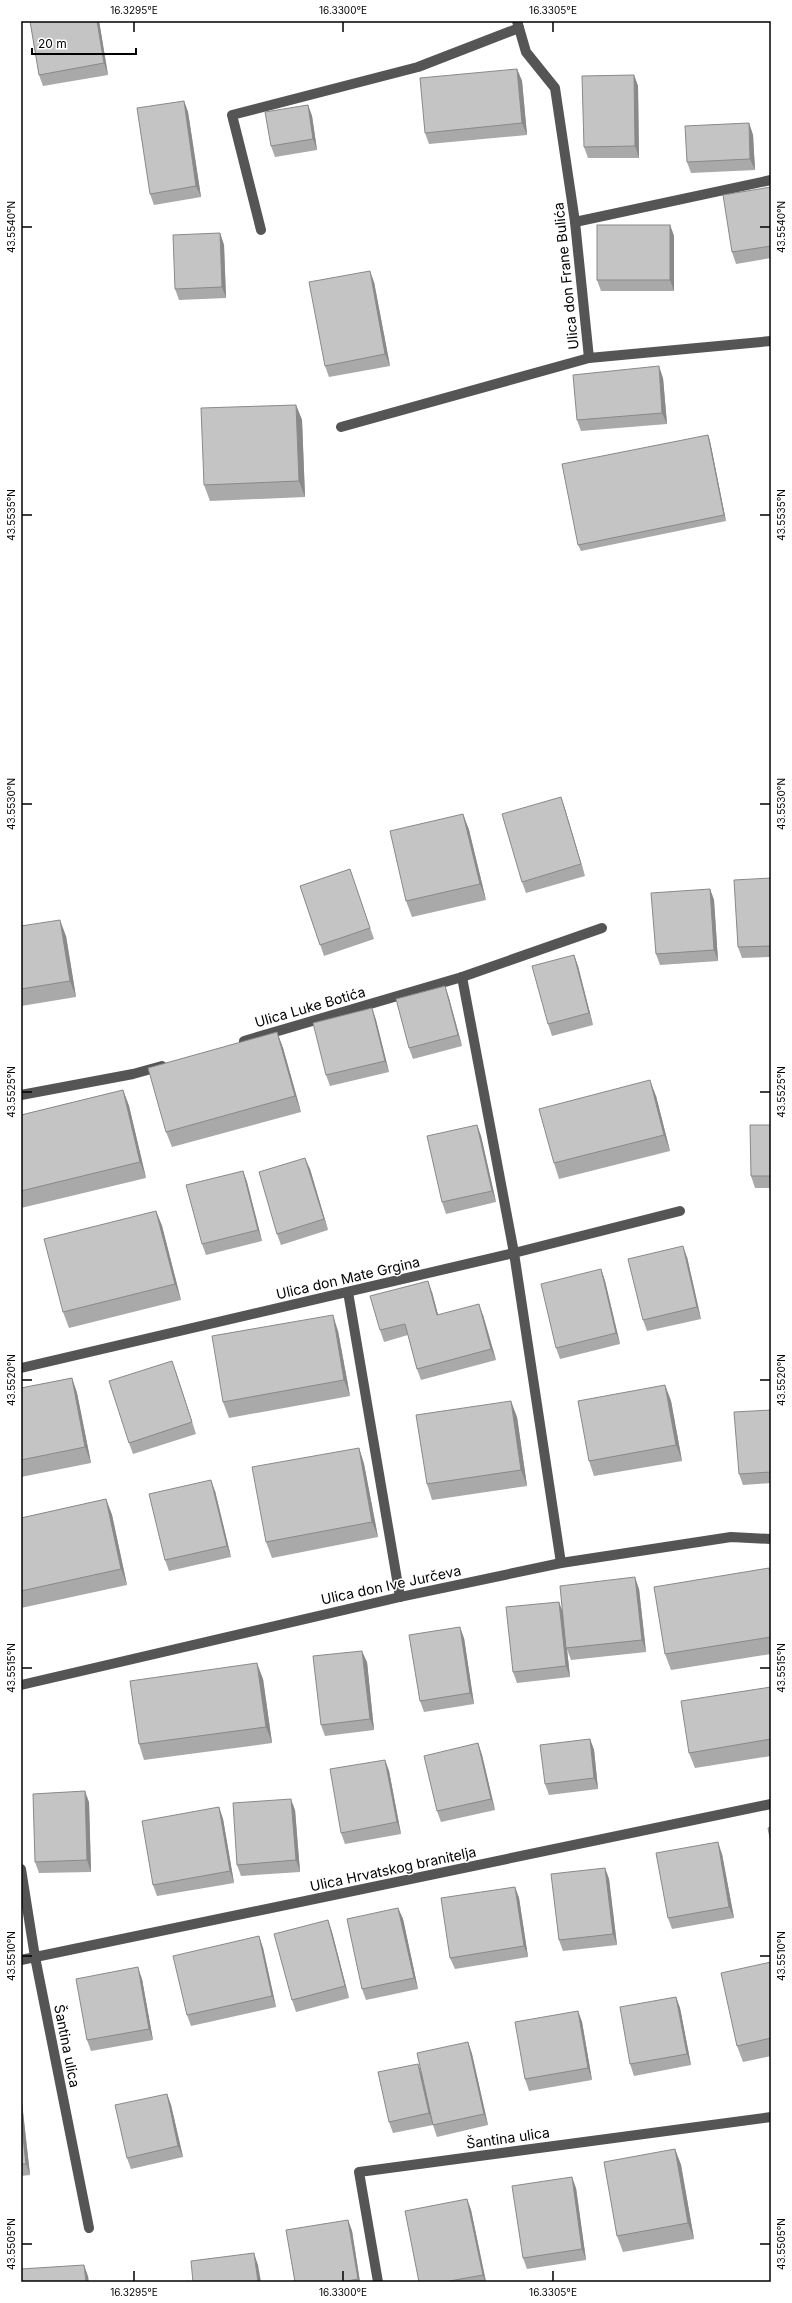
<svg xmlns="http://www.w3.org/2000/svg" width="792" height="2303" font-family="Inter,sans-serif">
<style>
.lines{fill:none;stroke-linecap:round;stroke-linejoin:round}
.minor{stroke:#555;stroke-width:10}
.wall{fill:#a9a9a9}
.shaded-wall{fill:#898989}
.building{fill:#c4c4c4;stroke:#898989}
.ticks{fill:none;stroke:#000;stroke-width:1.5}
.labels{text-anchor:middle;stroke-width:3;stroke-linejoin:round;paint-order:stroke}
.street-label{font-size:14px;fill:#000;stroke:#fff}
.neatline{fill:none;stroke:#000;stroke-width:1.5}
.ticks-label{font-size:10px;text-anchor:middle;fill:#000}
</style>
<rect width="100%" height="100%" fill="#fff"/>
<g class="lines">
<g class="minor">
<polyline points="517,21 526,52 555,88 575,222 589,358 771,341"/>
<polyline points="575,222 771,180"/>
<polyline points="261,230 232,115 418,67 519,28"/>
<polyline points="341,427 589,358"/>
<polyline points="462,977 514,1253 561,1563"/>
<polyline points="244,1041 462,977 602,928"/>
<polyline points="21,1095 133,1074 162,1066"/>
<polyline points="348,1292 400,1597"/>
<polyline points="21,1368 514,1253 680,1211"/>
<polyline points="21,1685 400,1597 561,1563 731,1537 771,1539"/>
<polyline points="21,1869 35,1957 89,2228"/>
<polyline points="21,1960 771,1804"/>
<polyline points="378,2282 359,2172 771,2117"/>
</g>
</g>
<g class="wall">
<polygon points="30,21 99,21 108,75 43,86 39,75"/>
<polygon points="517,69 522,81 527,135 429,144 425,133"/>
<polygon points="634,75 638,86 639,158 588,158 584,147"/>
<polygon points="184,101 188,112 201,197 154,205 150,194"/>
<polygon points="308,105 312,116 317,150 275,157 271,146"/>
<polygon points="749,123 753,135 755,170 691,173 687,162"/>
<polygon points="771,187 771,258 736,264 732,252"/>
<polygon points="670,225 674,236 674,291 601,291 597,280"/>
<polygon points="220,233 224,245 226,298 179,300 175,289"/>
<polygon points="374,282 390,366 329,377 325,366"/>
<polygon points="663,378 667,424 581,431 577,420"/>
<polygon points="296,405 302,420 305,497 210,501 204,485"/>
<polygon points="708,435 710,441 726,521 581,551 578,545"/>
<polygon points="561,797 565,809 585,876 526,893 522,882"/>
<polygon points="463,814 469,830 486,900 412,917 406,901"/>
<polygon points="350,869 374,939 324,956 300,886"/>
<polygon points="771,878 771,957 742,958 738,947"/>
<polygon points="710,889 714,900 718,961 660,965 656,954"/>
<polygon points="21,926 66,936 76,997 21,1006"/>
<polygon points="574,955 578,966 593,1025 552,1036 548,1024"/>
<polygon points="445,986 449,998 462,1046 413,1059 409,1048"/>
<polygon points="372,1008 376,1020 389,1072 330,1086 326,1075"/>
<polygon points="277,1032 283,1048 301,1112 172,1147 166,1132"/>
<polygon points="123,1090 129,1106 146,1178 21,1208 21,1115"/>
<polygon points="656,1096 670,1151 559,1179 554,1163"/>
<polygon points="477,1125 481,1136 496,1202 446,1214 442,1202"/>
<polygon points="771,1125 771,1188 755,1188 751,1176"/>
<polygon points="310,1169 328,1230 281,1245 277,1234"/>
<polygon points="243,1171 247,1182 262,1241 206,1255 202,1244"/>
<polygon points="156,1211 162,1226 181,1300 69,1328 63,1312"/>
<polygon points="687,1257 701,1319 647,1331 643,1320"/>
<polygon points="601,1269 605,1281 620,1344 560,1359 556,1348"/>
<polygon points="432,1292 438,1315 483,1315 496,1360 421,1380 417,1369 408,1335 384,1342 380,1330"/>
<polygon points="338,1331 350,1396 229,1418 223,1402"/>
<polygon points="176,1372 196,1434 133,1454 129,1443"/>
<polygon points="72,1378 77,1393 91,1463 21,1477 21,1388"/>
<polygon points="665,1385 671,1401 682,1461 594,1476 589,1461"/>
<polygon points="771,1410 771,1483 743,1485 739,1474"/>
<polygon points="517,1417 527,1486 432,1500 427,1484"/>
<polygon points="359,1448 364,1464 378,1537 272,1558 266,1542"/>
<polygon points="215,1491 231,1557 169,1571 165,1560"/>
<polygon points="106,1499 112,1515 127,1585 21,1608 21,1518"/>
<polygon points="769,1568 771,1573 771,1654 671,1670 665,1654"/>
<polygon points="639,1589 646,1652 571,1660 567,1649 570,1677 517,1683 513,1672 559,1602 563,1613"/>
<polygon points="464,1638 474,1704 424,1712 420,1701"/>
<polygon points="367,1662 374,1730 325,1736 321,1725"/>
<polygon points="263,1679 272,1743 144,1760 139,1744"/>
<polygon points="771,1687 771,1756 695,1768 689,1753"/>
<polygon points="590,1739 594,1750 598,1789 549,1795 545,1784"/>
<polygon points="478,1743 482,1755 495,1810 441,1822 437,1811"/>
<polygon points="385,1760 389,1771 401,1834 345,1844 341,1833"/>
<polygon points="89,1802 91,1872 39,1873 35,1862"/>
<polygon points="219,1807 223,1819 234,1883 157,1896 153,1885"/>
<polygon points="295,1810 300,1872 241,1876 237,1865"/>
<polygon points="722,1854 734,1918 672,1929 668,1918"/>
<polygon points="605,1868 609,1879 617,1945 563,1951 559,1940"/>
<polygon points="515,1887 519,1898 528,1957 455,1969 450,1958"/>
<polygon points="398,1908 403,1919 418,1989 366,2000 362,1989"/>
<polygon points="328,1920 332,1932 349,1998 296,2012 292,2000"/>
<polygon points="259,1936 263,1948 276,2007 191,2026 187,2015"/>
<polygon points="771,1962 771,2056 743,2062 737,2046"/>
<polygon points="142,1979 153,2040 91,2051 87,2040"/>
<polygon points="676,1997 680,2008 691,2065 634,2076 630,2064"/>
<polygon points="578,2011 582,2022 592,2080 529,2091 525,2079"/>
<polygon points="468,2042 472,2054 488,2125 437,2137 433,2125 393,2133 389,2122 418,2064 422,2075"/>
<polygon points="167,2094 171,2105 183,2157 131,2169 127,2158"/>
<polygon points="21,2100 22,2103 30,2175 21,2176"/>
<polygon points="675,2149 681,2165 694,2239 623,2252 617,2236"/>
<polygon points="576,2188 586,2260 527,2269 523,2258"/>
<polygon points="467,2199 471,2210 486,2282 419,2282"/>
<polygon points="348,2220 352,2231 360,2282 295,2282"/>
</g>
<g class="shaded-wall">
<polygon points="97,21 99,21 108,75 104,63"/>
<polygon points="517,69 522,81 527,135 522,123"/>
<polygon points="634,75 638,86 639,158 635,146"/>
<polygon points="184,101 188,112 201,197 196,186"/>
<polygon points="308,105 312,116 317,150 313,139"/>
<polygon points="749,123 753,135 755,170 750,159"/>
<polygon points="670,225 674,236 674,291 670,280"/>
<polygon points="220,233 224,245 226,298 222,287"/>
<polygon points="370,271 374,282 390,366 385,354"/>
<polygon points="659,366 663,378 667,424 662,413"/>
<polygon points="296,405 302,420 305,497 299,481"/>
<polygon points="708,435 710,441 726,521 724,515"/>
<polygon points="561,797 565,809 585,876 581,864"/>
<polygon points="463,814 469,830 486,900 480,884"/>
<polygon points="710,889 714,900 718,961 714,950"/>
<polygon points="60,920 66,936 76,997 70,981"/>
<polygon points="574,955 578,966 593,1025 589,1013"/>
<polygon points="445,986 449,998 462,1046 458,1035"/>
<polygon points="372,1008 376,1020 389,1072 385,1061"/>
<polygon points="277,1032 283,1048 301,1112 295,1096"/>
<polygon points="650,1080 656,1096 670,1151 664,1135"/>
<polygon points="123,1090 129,1106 146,1178 140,1162"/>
<polygon points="477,1125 481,1136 496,1202 492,1191"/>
<polygon points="305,1158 310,1169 328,1230 324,1219"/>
<polygon points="243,1171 247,1182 262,1241 258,1230"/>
<polygon points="156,1211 162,1226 181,1300 175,1284"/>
<polygon points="683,1246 687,1257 701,1319 697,1307"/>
<polygon points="601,1269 605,1281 620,1344 616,1333"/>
<polygon points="428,1281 432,1292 441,1326 437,1315"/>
<polygon points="479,1304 483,1315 496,1360 491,1349"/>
<polygon points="333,1315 338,1331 350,1396 344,1380"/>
<polygon points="172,1361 176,1372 196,1434 192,1422"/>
<polygon points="72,1378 77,1393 91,1463 85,1447"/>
<polygon points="665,1385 671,1401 682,1461 676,1445"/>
<polygon points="511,1401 517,1417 527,1486 521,1470"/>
<polygon points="359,1448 364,1464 378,1537 372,1522"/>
<polygon points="211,1480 215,1491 231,1557 227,1546"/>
<polygon points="106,1499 112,1515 127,1585 121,1569"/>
<polygon points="635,1577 639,1589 646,1652 642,1640"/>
<polygon points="559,1602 563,1613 570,1677 566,1666"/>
<polygon points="460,1627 464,1638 474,1704 470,1693"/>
<polygon points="362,1651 367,1662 374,1730 370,1719"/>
<polygon points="257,1663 263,1679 272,1743 266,1727"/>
<polygon points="590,1739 594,1750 598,1789 594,1778"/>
<polygon points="478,1743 482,1755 495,1810 491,1799"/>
<polygon points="385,1760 389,1771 401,1834 397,1822"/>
<polygon points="85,1791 89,1802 91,1872 87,1860"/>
<polygon points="291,1799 295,1810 300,1872 296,1860"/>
<polygon points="219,1807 223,1819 234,1883 230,1871"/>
<polygon points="718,1842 722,1854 734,1918 729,1907"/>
<polygon points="605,1868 609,1879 617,1945 613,1934"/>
<polygon points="515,1887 519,1898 528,1957 524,1946"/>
<polygon points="398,1908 403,1919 418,1989 414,1978"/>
<polygon points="328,1920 332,1932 349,1998 345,1986"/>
<polygon points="259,1936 263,1948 276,2007 272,1996"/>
<polygon points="138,1967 142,1979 153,2040 149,2029"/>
<polygon points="676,1997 680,2008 691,2065 687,2054"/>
<polygon points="578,2011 582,2022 592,2080 588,2068"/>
<polygon points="468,2042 472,2054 488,2125 484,2114"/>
<polygon points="418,2064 422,2076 433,2125 429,2113"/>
<polygon points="167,2094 171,2105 183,2157 178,2146"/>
<polygon points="21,2100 22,2103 30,2175 26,2164 21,2119"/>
<polygon points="675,2149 681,2165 694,2239 688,2223"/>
<polygon points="572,2177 576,2188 586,2260 582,2249"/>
<polygon points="467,2199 471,2210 486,2282 485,2282 483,2275"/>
<polygon points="348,2220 352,2231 360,2282 359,2282 358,2279"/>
<polygon points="254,2253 258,2265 261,2282 258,2282"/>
<polygon points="84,2265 88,2276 89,2282 86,2282"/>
</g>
<g class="building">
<polygon points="30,21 97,21 104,63 39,75"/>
<polygon points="517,69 522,123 425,133 420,78"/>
<polygon points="634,75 635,146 584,147 582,76"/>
<polygon points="184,101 196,186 150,194 137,108"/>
<polygon points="308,105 313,139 271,146 265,112"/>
<polygon points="749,123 750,159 687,162 685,126"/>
<polygon points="771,187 771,246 732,252 723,195"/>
<rect x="597" y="225" width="73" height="55"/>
<polygon points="220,233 222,287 175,289 173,235"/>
<polygon points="370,271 385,354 325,366 309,282"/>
<polygon points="659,366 662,413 577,420 573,375"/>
<polygon points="296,405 299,481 204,485 201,408"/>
<polygon points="708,435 724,515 578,545 562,464"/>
<polygon points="561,797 581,864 522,882 502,814"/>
<polygon points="463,814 480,884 406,901 390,831"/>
<polygon points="350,869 370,928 320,945 300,886"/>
<polygon points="771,878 771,946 738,947 734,880"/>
<polygon points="710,889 714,950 656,954 651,893"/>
<polygon points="60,920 70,981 21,989 21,926"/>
<polygon points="574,955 589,1013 548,1024 532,966"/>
<polygon points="445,986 458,1035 409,1048 396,999"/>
<polygon points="372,1008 385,1061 326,1075 313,1023"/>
<polygon points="277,1032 295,1096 166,1132 148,1068"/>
<polygon points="650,1080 664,1135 554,1163 539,1109"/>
<polygon points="123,1090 140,1162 21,1191 21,1115"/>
<polygon points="477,1125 492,1191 442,1202 427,1136"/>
<polygon points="750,1125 771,1125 771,1176 751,1176"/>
<polygon points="305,1158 324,1219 277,1234 259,1172"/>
<polygon points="243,1171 258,1230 202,1244 186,1185"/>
<polygon points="156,1211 175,1284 63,1312 44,1239"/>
<polygon points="683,1246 697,1307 643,1320 628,1259"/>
<polygon points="601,1269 616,1333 556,1348 541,1284"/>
<polygon points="428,1281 437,1315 479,1304 491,1349 417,1369 405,1324 380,1330 370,1296"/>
<polygon points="333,1315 344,1380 223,1402 212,1336"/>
<polygon points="172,1361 192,1422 129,1443 109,1381"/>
<polygon points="72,1378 85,1447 21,1460 21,1388"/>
<polygon points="665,1385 676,1445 589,1461 578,1401"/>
<polygon points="511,1401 521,1470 427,1484 416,1415"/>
<polygon points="771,1410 771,1472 739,1474 734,1412"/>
<polygon points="359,1448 372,1522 266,1542 252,1467"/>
<polygon points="211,1480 227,1546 165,1560 149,1494"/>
<polygon points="106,1499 121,1569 21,1591 21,1518"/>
<polygon points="769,1568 771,1579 771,1637 665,1654 654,1587"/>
<polygon points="635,1577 642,1640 566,1648 560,1586"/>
<polygon points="559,1602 566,1666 513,1672 506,1607"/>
<polygon points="460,1627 470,1693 420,1701 409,1635"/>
<polygon points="362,1651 370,1719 321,1725 313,1656"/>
<polygon points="257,1663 266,1727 139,1744 130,1681"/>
<polygon points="771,1687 771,1739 689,1753 681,1701"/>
<polygon points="590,1739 594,1778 545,1784 540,1745"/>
<polygon points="478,1743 491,1799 437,1811 424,1756"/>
<polygon points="385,1760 397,1822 341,1833 330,1769"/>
<polygon points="85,1791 87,1860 35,1862 33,1794"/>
<polygon points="291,1799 296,1860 237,1865 233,1803"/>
<polygon points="219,1807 230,1871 153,1885 142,1821"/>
<polygon points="771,1827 771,1842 768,1828"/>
<polygon points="718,1842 729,1907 668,1918 656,1853"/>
<polygon points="605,1868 613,1934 559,1940 551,1874"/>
<polygon points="515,1887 524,1946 450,1958 441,1898"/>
<polygon points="398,1908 414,1978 362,1989 347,1919"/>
<polygon points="328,1920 345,1986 292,2000 274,1934"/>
<polygon points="259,1936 272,1996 187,2015 173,1956"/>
<polygon points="771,1962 771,2038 737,2046 721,1973"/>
<polygon points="138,1967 149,2029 87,2040 76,1979"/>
<polygon points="676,1997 687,2054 630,2064 620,2007"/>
<polygon points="578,2011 588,2068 525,2079 515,2022"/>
<polygon points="468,2042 484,2114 433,2125 417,2053"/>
<polygon points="418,2064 429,2113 389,2122 378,2072"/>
<polygon points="167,2094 178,2146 127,2158 115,2105"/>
<polygon points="21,2119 26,2164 21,2164"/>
<polygon points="675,2149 688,2223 617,2236 604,2162"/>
<polygon points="572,2177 582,2249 523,2258 512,2186"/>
<polygon points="467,2199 483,2275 444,2282 419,2282 405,2211"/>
<polygon points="348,2220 358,2279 341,2282 295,2282 286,2230"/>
<polygon points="254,2253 258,2282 193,2282 191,2261"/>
<polygon points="84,2265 86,2282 21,2282 21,2269"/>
<polygon points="190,2281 190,2282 181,2282"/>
</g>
<path class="ticks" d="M134,22V32M343,22V32M553,22V32M22,227H32M760,227H770M22,515H32M760,515H770M22,804H32M760,804H770M22,1092H32M760,1092H770M22,1380H32M760,1380H770M22,1668H32M760,1668H770M22,1956H32M760,1956H770M22,2244H32M760,2244H770M134,2271V2281M343,2271V2281M553,2271V2281"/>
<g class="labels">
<g class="street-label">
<text transform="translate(566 276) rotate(-96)" y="5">Ulica don Frane Bulića</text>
<text transform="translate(310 1007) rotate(-16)" y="5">Ulica Luke Botića</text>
<text transform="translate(348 1278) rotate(-13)" y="5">Ulica don Mate Grgina</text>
<text transform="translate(391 1585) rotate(-12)" y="5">Ulica don Ive Jurčeva</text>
<text transform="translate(393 1869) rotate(-12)" y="5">Ulica Hrvatskog branitelja</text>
<text transform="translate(67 2046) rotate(79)" y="5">Šantina ulica</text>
<text transform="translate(508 2138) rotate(-8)" y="5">Šantina ulica</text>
</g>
</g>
<rect width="792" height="2303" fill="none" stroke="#ffffff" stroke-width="44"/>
<path d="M32 48v6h104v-6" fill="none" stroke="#000000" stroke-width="2"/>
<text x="38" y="48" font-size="12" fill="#000000" stroke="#ffffff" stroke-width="3" paint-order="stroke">20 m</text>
<rect x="22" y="22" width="748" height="2259" class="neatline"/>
<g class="ticks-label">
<text x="134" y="14">16.3295°E</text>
<text x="343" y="14">16.3300°E</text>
<text x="553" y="14">16.3305°E</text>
<text transform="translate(11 227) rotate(-90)" y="4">43.5540°N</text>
<text transform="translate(781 227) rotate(-90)" y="4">43.5540°N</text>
<text transform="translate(11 515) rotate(-90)" y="4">43.5535°N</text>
<text transform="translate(781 515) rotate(-90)" y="4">43.5535°N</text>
<text transform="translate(11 804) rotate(-90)" y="4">43.5530°N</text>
<text transform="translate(781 804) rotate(-90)" y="4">43.5530°N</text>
<text transform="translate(11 1092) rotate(-90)" y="4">43.5525°N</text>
<text transform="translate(781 1092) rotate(-90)" y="4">43.5525°N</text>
<text transform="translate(11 1380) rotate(-90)" y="4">43.5520°N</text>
<text transform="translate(781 1380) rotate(-90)" y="4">43.5520°N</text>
<text transform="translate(11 1668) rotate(-90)" y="4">43.5515°N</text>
<text transform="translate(781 1668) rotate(-90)" y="4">43.5515°N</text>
<text transform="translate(11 1956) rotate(-90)" y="4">43.5510°N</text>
<text transform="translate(781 1956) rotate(-90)" y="4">43.5510°N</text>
<text transform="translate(11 2244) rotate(-90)" y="4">43.5505°N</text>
<text transform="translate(781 2244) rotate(-90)" y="4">43.5505°N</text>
<text x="134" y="2296">16.3295°E</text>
<text x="343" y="2296">16.3300°E</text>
<text x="553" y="2296">16.3305°E</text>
</g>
</svg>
